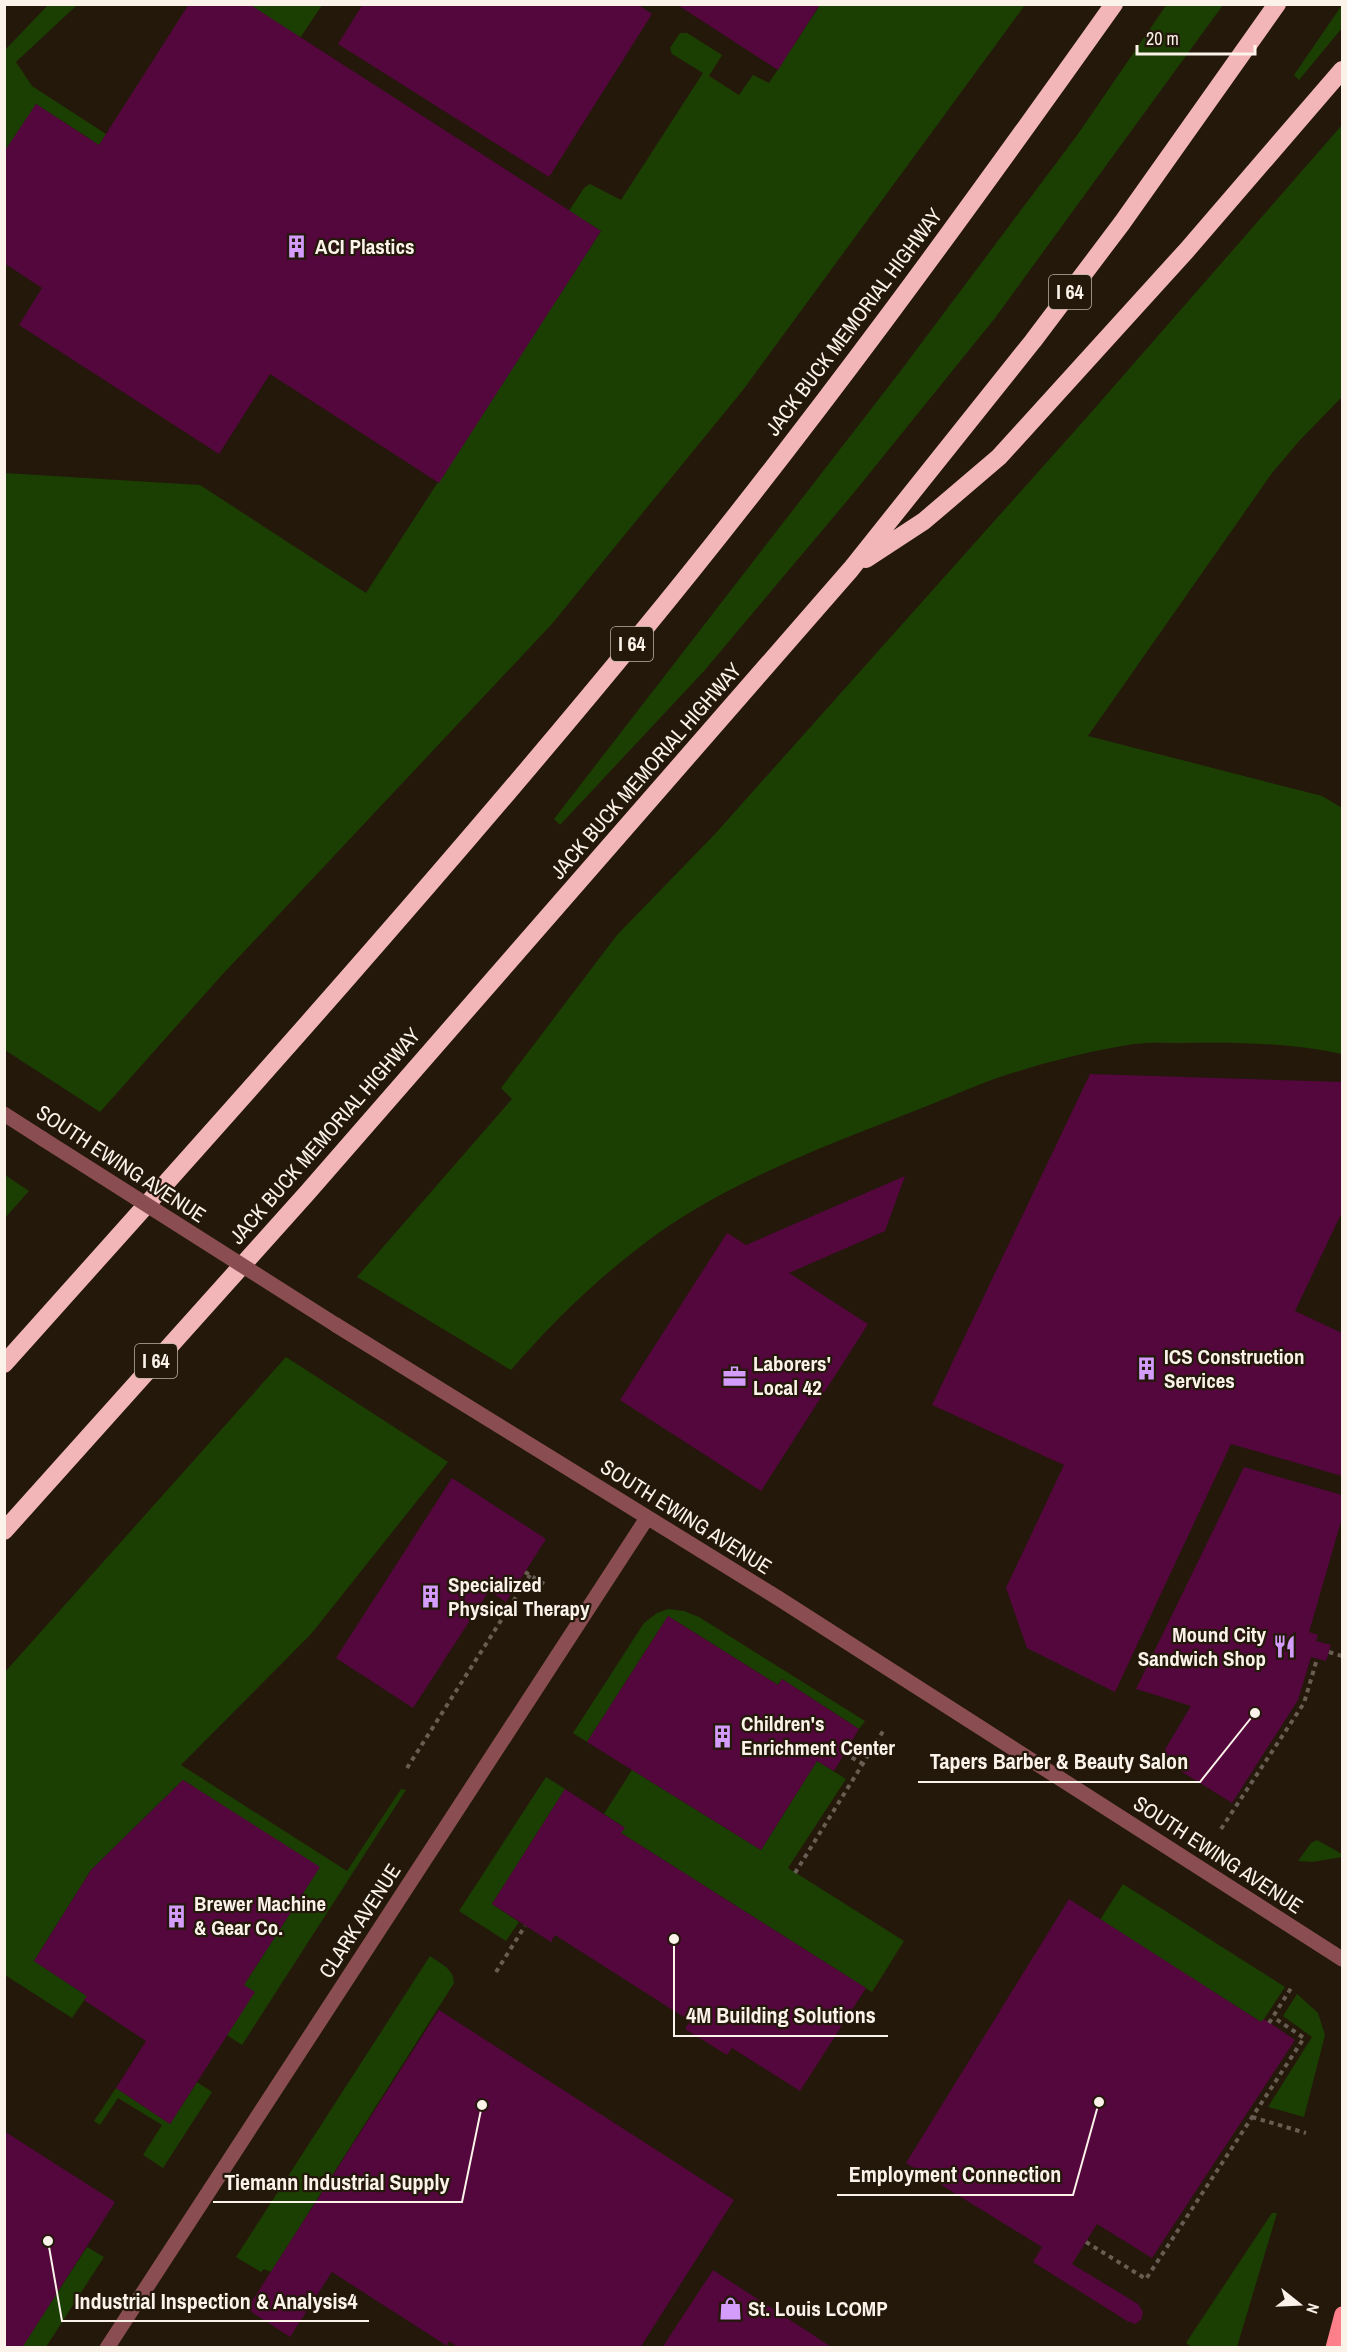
<svg xmlns="http://www.w3.org/2000/svg" width="1347" height="2352" font-family="'Archivo Narrow',sans-serif">
	<rect width="100%" height="100%" fill="#24180b"/>
	<path fill="#1b3f02" d="M1167 4 1223 5 995 318 852 495 704 671 560 825 554 819 899 373 1078 134Z
		M48 5H77L16 62 32 86 106 134 99 145 36 104 5 152V50Z
		M249 5H322L300 38Z
		M820 5H1025L743 390 551 625 221 976 100 1112 5 1050 4 473 200 485 366 593 601 231 569 211 584 188 590 184 621 200 703 73 672 54 670 48 680 33H687L722 55 709 76 739 95 753 75 769 83Z
		M1342 5V28L1299 80 1294 75Z
		M1342 125V397L1300 440 1272 473 1088 736 1322 796 1342 808V1054C1291 1043 1238 1042 1185 1043 1168 1043 1151 1042 1134 1044 1087 1051 1039 1064 994 1079 964 1090 934 1104 904 1115 819 1148 731 1182 657 1234 602 1274 555 1319 511 1370L357 1277 512 1099 501 1088 617 935 715 834 1088 416Z
		M5 1175 29 1191 5 1218Z
		M286 1357 448 1462 311 1634 181 1765 347 1871 401 1789 406 1790 242 2045 227 2035 254 1992 244 1985 319 1868 183 1780 91 1870 34 1961 87 1996 72 2018 5 1975V1672Z
		M668 1609 684 1611 699 1617 865 1721 859 1729 782 1679 778 1685 668 1616 587 1742 573 1733 644 1623 657 1613Z
		M817 1761 846 1779 788 1868 904 1941 872 1992 621 1833 624 1827 604 1814 632 1770 761 1850Z
		M546 1777 565 1789 492 1904 519 1922 506 1941 459 1911Z
		M1317 1840 1342 1854V1857L1312 1862 1298 1861 1311 1843Z
		M1123 1884 1285 1987 1264 2019 1261 2022 1100 1920Z
		M430 1956C441 1964 454 1969 454 1983L271 2272 264 2269 261 2272 236 2257Z
		M1297 1994 1318 2013 1325 2035 1304 2117 1268 2107 1312 2037 1283 2016Z
		M197 2082 212 2092 163 2168 143 2155 162 2125 118 2098 100 2125 94 2121 116 2088 170 2124Z
		M1272 2213H1277L1237 2347H1192L1186 2343Z
		M87 2247 104 2257 46 2347H22Z"/>
	<path fill="#53073c" d="M189 4H249L601 231 439 483 270 374 219 454 19 325 42 288 4 263V152L36 104 99 145Z
		M363 4H637L652 14 549 177 338 44Z
		M676 4H820L778 70Z
		M1090 1074 1342 1082V1212L1295 1311 1342 1333V1476L1231 1444 1115 1692 1027 1648 1006 1588 1064 1465 932 1405Z
		M905 1176 885 1231 789 1273 868 1324 761 1491 620 1400 727 1233 746 1245Z
		M1244 1467 1342 1495V1518L1309 1632 1318 1635 1316 1641 1331 1645 1326 1661 1311 1657 1298 1700 1232 1803 1160 1758 1191 1706 1136 1689Z
		M452 1478 546 1539 506 1602 489 1591 413 1708 336 1658Z
		M668 1616 778 1685 782 1679 859 1729 834 1771 817 1761 761 1850 587 1742Z
		M183 1780 320 1867 244 1985 255 1992 170 2124 116 2088 146 2041 84 2000 87 1996 34 1961 91 1870Z
		M565 1789 625 1828 621 1833 866 1988 800 2091 732 2048 727 2055 685 2029 690 2021 555 1935 551 1942 492 1904Z
		M1069 1899 1261 2022 1264 2019 1295 2040 1152 2258 1097 2224 1072 2264 1138 2304 1143 2312 1141 2320 1135 2324 1127 2321 1033 2262 1042 2247 906 2163Z
		M439 2010 734 2200 640 2348H459L449 2341 447 2346 332 2272 290 2337 247 2309Z
		M4 2131 115 2202 22 2348H4Z
		M713 2270 833 2348H662Z"/>
	<g fill="none" stroke-linecap="round" stroke-linejoin="round">
		<path stroke="#685d52" stroke-width="4" stroke-dasharray="4.5 4.5" stroke-linecap="butt" d="M525 1572 546 1585
			M1329 1652 1342 1656
			M844 1753 863 1764
			M407 1768 530 1575
			M1221 1829 1304 1703 1317 1659
			M795 1873 885 1728
			M496 1972 525 1926
			M1269 2023 1293 1985
			M1252 2117 1306 2133
			M1086 2242 1146 2279 1304 2038 1273 2017"/>
		<path stroke="#8a4e52" stroke-width="15" d="M4 1114 43 1139
			M336 1325 778 1598 1342 1959
			M107 2348 647 1518"/>
		<path stroke="#fc7f8a" stroke-width="15" d="M1333 2348 1342 2314"/>
		<path stroke="#f3b6b8" stroke-width="18" d="M866 559 924 521 999 457 1187 250 1342 70
			M4 1364C220 1123 437 882 642 632 808 430 962 218 1114 4
			M4 1531 308 1192 851 569 1033 341 1122 223 1277 4"/>
		<path stroke="#8a4e52" stroke-width="15" d="M43 1139 336 1325"/>
	</g>
	<defs>
		<symbol id="building-bare" viewBox="-9 -9 18 18"><path d="M-4-6H4V6H1V3H-1V6H-4ZM-2.5-4.3h1.7v1.8h-1.7ZM.8-4.3h1.7v1.8H.8ZM-2.5-1h1.7V.8h-1.7ZM.8-1h1.7V.8H.8Z" fill="#d49cfb" stroke="#24180b" stroke-width="2.5" paint-order="stroke"/></symbol>
		<symbol id="office-bare" viewBox="-9 -9 18 18"><path d="M-6-3h4V-5.5h4V-3h4V5H-6ZM-1-4.5V-3h2v-1.5ZM-6 0V1H6V0Z" fill="#d49cfb" stroke="#24180b" stroke-width="2.5" paint-order="stroke"/></symbol>
		<symbol id="restaurant-bare" viewBox="-9 -9 18 18"><path d="M-5-6h1v4h1v-4h1v4h1v-4h1v5L-1.5 .5V6h-2V.5L-5-1ZM5-6V6H3V1.5H1.5Q1.5-4 5-6Z" fill="#d49cfb" stroke="#24180b" stroke-width="2.5" paint-order="stroke"/></symbol>
		<symbol id="shop-bare" viewBox="-9 -9 18 18"><path d="M-5-2.5h2.3a2.7 3.5 0 0 1 5.4 0H5L5.5 6h-11ZM-1.5-2.5h3a1.5 2.3 0 0 0-3 0Z" fill="#d49cfb" stroke="#24180b" stroke-width="2.5" paint-order="stroke"/></symbol>
	</defs>
	<g fill-rule="evenodd">
		<use href="#building-bare" x="280" y="230" width="33" height="33"/>
		<use href="#building-bare" x="1130" y="1352" width="33" height="33"/>
		<use href="#office-bare" x="718" y="1360" width="33" height="33"/>
		<use href="#building-bare" x="414" y="1580" width="33" height="33"/>
		<use href="#restaurant-bare" x="1268" y="1630" width="33" height="33"/>
		<use href="#building-bare" x="706" y="1720" width="33" height="33"/>
		<use href="#building-bare" x="160" y="1900" width="33" height="33"/>
		<use href="#shop-bare" x="714" y="2292" width="33" height="33"/>
	</g>
	<g text-anchor="middle" stroke-width="4.5" stroke-linejoin="round" paint-order="stroke">
		<g fill="#24180b" stroke="#bab1a6" stroke-width="1.5">
			<rect x="1049" y="275" width="42" height="34" rx="4.5"/>
			<rect x="611" y="627" width="42" height="34" rx="4.5"/>
			<rect x="135" y="1344" width="42" height="34" rx="4.5"/>
		</g>
		<g font-size="20" font-weight="bold" fill="#fbf2e9">
			<text x="1070" y="299">I 64</text>
			<text x="632" y="651">I 64</text>
			<text x="156" y="1368">I 64</text>
		</g>
		<g font-size="21" font-weight="bold" fill="#fbf2e9" stroke="#24180b" text-anchor="start">
			<text x="315" y="254">ACI Plastics</text>
			<text x="1164" y="1364">ICS Construction<tspan x="1164" dy="24">Services</tspan></text>
			<text x="753" y="1371">Laborers'<tspan x="753" dy="24">Local 42</tspan></text>
			<text x="448" y="1592">Specialized<tspan x="448" dy="24">Physical Therapy</tspan></text>
			<text x="1266" y="1642" text-anchor="end">Mound City<tspan x="1266" dy="24">Sandwich Shop</tspan></text>
			<text x="741" y="1731">Children's<tspan x="741" dy="24">Enrichment Center</tspan></text>
			<text x="194" y="1911">Brewer Machine<tspan x="194" dy="24">&amp; Gear Co.</tspan></text>
			<text x="748" y="2316">St. Louis LCOMP</text>
		</g>
		<g font-size="21" fill="#fbf2e9" stroke="#24180b">
			<text transform="translate(854 322) rotate(-53)" y="7">JACK BUCK MEMORIAL HIGHWAY</text>
			<text transform="translate(646 771) rotate(-49)" y="7">JACK BUCK MEMORIAL HIGHWAY</text>
			<text transform="translate(325 1136) rotate(-49)" y="7">JACK BUCK MEMORIAL HIGHWAY</text>
			<text transform="translate(121 1164) rotate(33)" y="7">SOUTH EWING AVENUE</text>
			<text transform="translate(686 1517) rotate(32)" y="7">SOUTH EWING AVENUE</text>
			<text transform="translate(1218 1855) rotate(33)" y="7">SOUTH EWING AVENUE</text>
			<text transform="translate(360 1921) rotate(-57)" y="7">CLARK AVENUE</text>
		</g>
	</g>
	<path fill="none" stroke="#fbf2e9" stroke-width="2" d="M1255 1713L1200 1782H918M674 1939L674 2036H888M1099 2102L1073 2195H837M482 2105L462 2202H213M48 2241L62 2321H369"/>
	<g fill="#fbf2e9" stroke="#24180b" stroke-width="2">
		<circle cx="1255" cy="1713" r="6"/>
		<circle cx="674" cy="1939" r="6"/>
		<circle cx="1099" cy="2102" r="6"/>
		<circle cx="482" cy="2105" r="6"/>
		<circle cx="48" cy="2241" r="6"/>
	</g>
	<g font-size="22" text-anchor="middle" font-weight="bold" fill="#fbf2e9" stroke="#24180b" stroke-width="4.5" stroke-linejoin="round" paint-order="stroke">
		<text x="1059" y="1769">Tapers Barber &amp; Beauty Salon</text>
		<text x="781" y="2023">4M Building Solutions</text>
		<text x="955" y="2182">Employment Connection</text>
		<text x="337" y="2190">Tiemann Industrial Supply</text>
		<text x="216" y="2309">Industrial Inspection &amp; Analysis4</text>
	</g>
	<rect width="1347" height="2352" fill="none" stroke="#fbf2e9" stroke-width="12"/>
	<g transform="translate(1299 2304) rotate(108)" stroke="#24180b" stroke-width="4.5" paint-order="stroke">
	<path d="M0-4.5L10 22L0 15L-10 22Z" fill="#fbf2e9"/>
	<text y="-9" font-size="16" font-weight="bold" text-anchor="middle" fill="#fbf2e9">N</text>
	</g>
	<path d="M1137 45v9h118v-9" fill="none" stroke="#fbf2e9" stroke-width="3"/>
	<text x="1146" y="45" font-size="18" fill="#fbf2e9" stroke="#24180b" stroke-width="4.5" paint-order="stroke">20 m</text>
</svg>
